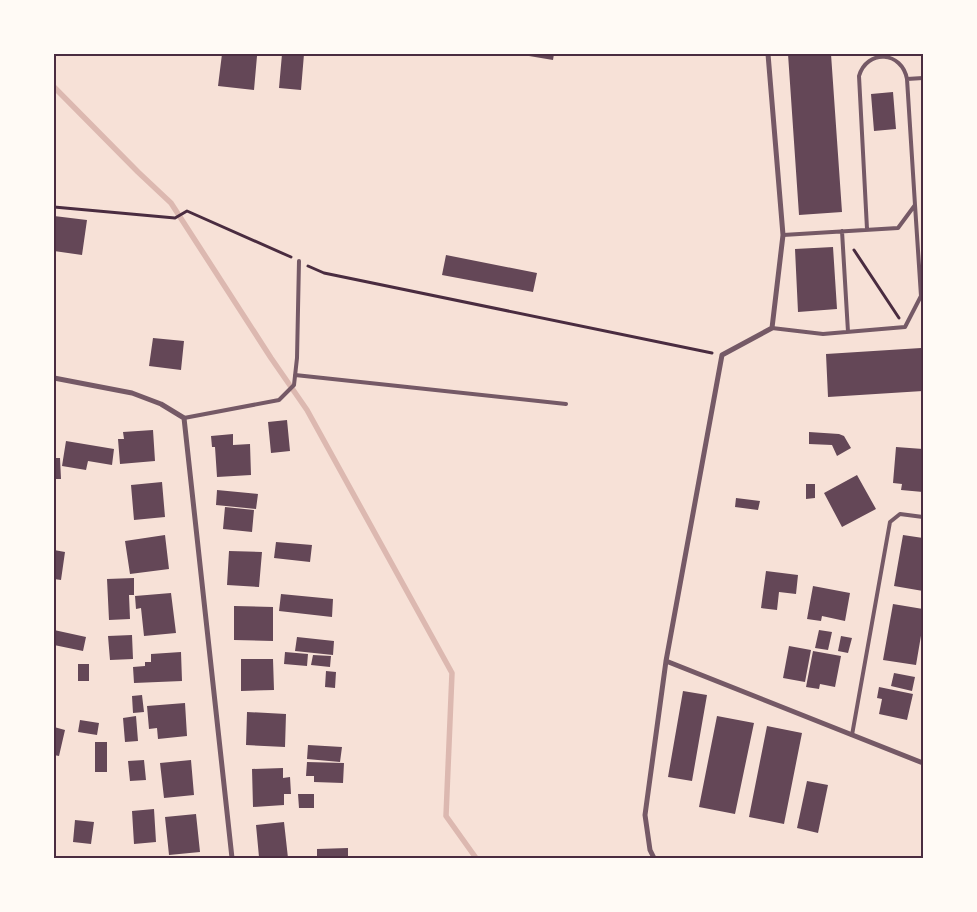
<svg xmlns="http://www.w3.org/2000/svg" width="977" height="912" font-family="'Nunito Sans',sans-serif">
	<rect width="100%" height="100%" fill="#f7e1d7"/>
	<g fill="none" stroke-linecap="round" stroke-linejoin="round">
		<path stroke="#dcb8b0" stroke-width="5.5" d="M54 87 138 172 171 203 271 358 307 410 452 673 446 816 476 858"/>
	</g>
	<path fill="#644757" d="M222 54H240L257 56 254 90 218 86Z
		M282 54H304L301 90 279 88Z
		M523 54H554L553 60 523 55Z
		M788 54H831L842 212 799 215Z
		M893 92 896 129 874 131 871 94Z
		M54 216 87 220 82 255 54 251Z
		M833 247 837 309 798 312 795 249Z
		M446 255 537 273 533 292 442 275Z
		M153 338 184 341 181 370 149 366Z
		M923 345V391L828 397 826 354 921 348Z
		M287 420 290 451 271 453 268 422Z
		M153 430 155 461 120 464 118 439H124L123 432Z
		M809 432 839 434 844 436 851 448 837 456 832 445 809 444Z
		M233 434V445L250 444 251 475 217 477 215 447H212L211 436Z
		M66 441 114 449 112 465 88 461 86 470 62 466Z
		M896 447 923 449V492L901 490 902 484 893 483Z
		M54 458H60L61 479H54Z
		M857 475 876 509 842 527 824 493Z
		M162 482 165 517 134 520 131 485Z
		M806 484H815V498L806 499Z
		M217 490 258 494 256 509 216 505Z
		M736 498 760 501 758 510 735 507Z
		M225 507 254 510 252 532 223 529Z
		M165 535 169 569 130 574 125 541Z
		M903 535 923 538V591L894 586Z
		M276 542 312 545 310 562 274 558Z
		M54 550 65 552 61 580 54 579Z
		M229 551 262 552 259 587 227 585Z
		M766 571 798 575 796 594 779 592 777 610 761 608Z
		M134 578V595H129L130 619 109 620 107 579Z
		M813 586 850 593 845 621 822 616 821 621 807 619Z
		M171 593 176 633 144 636 141 608 136 609 135 596Z
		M281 594 333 599 332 617 279 611Z
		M893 604 923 609V624L916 665 883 660Z
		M234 606 273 607V641L234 640Z
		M54 630 86 637 83 651 54 645Z
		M819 630 832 632 828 650 815 648Z
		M132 635 133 659 110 660 108 636Z
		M841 636 852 638 848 653 838 651Z
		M297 637 334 641 333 655 295 651Z
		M789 646 811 650 805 682 783 678Z
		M813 651 841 656 835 687 820 684 819 689 806 687Z
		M181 652 182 681 134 683 133 667 145 666V662H151V654Z
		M285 652 308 654 307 666 284 664Z
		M313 655 331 656 330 667 311 665Z
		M241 659H273L274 690 241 691Z
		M78 664H89V681H78Z
		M326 671 336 672 335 688 325 687Z
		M894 673 915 677 912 691 891 686Z
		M879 687 913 694 907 720 879 714 882 699 877 698Z
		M683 691 707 695 692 781 668 777Z
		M142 695 144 712 133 713 132 696Z
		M185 703 187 736 158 739 157 728 149 729 147 706Z
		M247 712 286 714 285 747 246 745Z
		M136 716 138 741 125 742 123 718Z
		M717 716 754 723 735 814 699 807Z
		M80 720 99 723 97 735 78 732Z
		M767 726 802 733 784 824 749 817Z
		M54 727 65 730 59 756 54 755Z
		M95 742H107V772H95Z
		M308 745 342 747 340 762 307 759Z
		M144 760 146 780 130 781 128 761Z
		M191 760 194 795 164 798 160 763Z
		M307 762 344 763 343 783 314 782V776H306Z
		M283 768V778L290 777 291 794H284V805L253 807 252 769Z
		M807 781 828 785 818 833 797 828Z
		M298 794H314V808H299Z
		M154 809 156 842 134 844 132 811Z
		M196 814 200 852 169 855 165 817Z
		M75 820 94 822 91 844 73 842Z
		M284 822 288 858H270V856L259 857 256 825Z
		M348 848V858H317V849Z"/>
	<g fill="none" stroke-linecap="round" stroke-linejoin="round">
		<path stroke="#4a2c40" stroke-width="3" d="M54 207 175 218 187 211 291 257
			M854 250 899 318
			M308 266 324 273 712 353"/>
		<path stroke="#755966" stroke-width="4" d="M907 79 923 78
			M842 231 848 332
			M783 235 898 228 915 205 907 79C902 51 867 49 859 76L867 229
			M772 328 823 334 905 327 921 296 915 205
			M295 375 566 404
			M184 418 279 400 294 385 297 358 299 261
			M852 735 890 522 900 514 923 517"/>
		<path stroke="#755966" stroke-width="5" d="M54 378 132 393 161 404 184 418 232 858
			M666 661 923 763
			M654 858 650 850 645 815 666 661 722 355 772 328 783 235 768 54"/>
	</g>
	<rect width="977" height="912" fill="none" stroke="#fffaf5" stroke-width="110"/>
	<rect x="55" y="55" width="867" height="802" fill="none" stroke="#4a2c40" stroke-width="2"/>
</svg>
